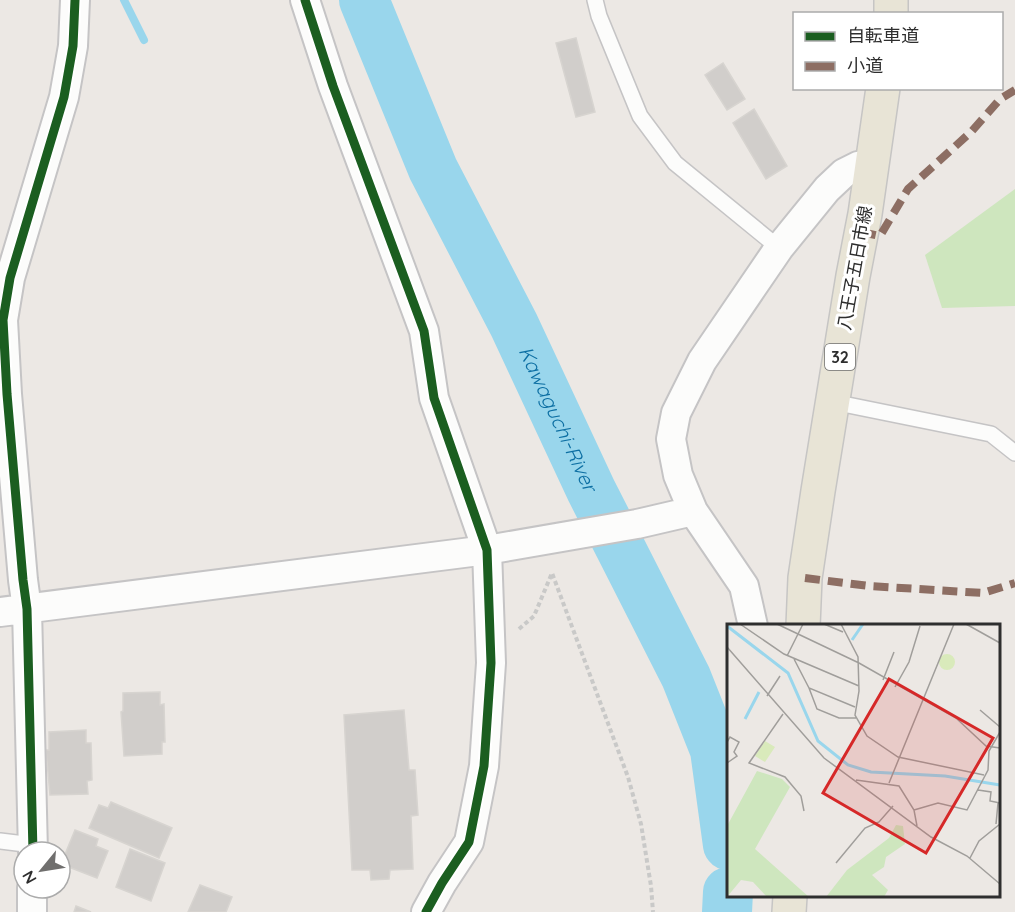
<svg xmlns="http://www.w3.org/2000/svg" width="1015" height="912" font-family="Quicksand,'Noto Sans JP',sans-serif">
	<rect width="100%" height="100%" fill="#ece8e4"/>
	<path fill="#cee6be" d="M1015 189V306L942 308 925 255Z"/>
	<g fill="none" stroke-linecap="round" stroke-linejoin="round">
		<path stroke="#99d6ec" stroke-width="8" d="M124 0 144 40"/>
		<g stroke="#99d6ec" stroke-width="50">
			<path id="s1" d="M364 0 433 169 514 325 591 490 686 677 715 750 728 845"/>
			<path d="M727 912 728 892"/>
		</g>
	</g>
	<path fill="#d1cecb" stroke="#d7d4d0" stroke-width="1.5" d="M576 38 595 112 576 117 556 43Z
		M723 63 745 99 727 110 705 75Z
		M754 109 787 166 766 179 733 123Z
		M160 692V705L164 704 165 742H162V754L124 756 121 712 123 711V693Z
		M404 710 409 770H415L418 815 411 816 413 869 390 870 389 879 371 880 370 870H352L344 715Z
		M86 730V743H91L92 780 87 781 88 794 50 795 46 750H49V732Z
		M111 802 172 828 159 858 89 828 99 805 108 808Z
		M75 830 98 839 96 846 108 851 97 878 61 864Z
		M130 849 165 863 151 901 116 887Z
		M200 885 232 897 226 912H188Z
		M76 906 91 912H74Z"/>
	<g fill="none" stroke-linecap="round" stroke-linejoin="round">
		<defs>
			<path id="lane" d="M595 0 599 16 640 116 675 163 779 248
				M833 402 991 434 1015 453
				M0 841 33 845"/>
			<path id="street" d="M305 0 333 86 424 331 434 398 487 550 491 663 484 766 469 842 442 883 426 912
				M0 612 487 550 637 524 693 511
				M753 626 744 586 693 511 678 475 671 439 676 413 702 361 779 248 827 189 844 173 858 166 873 164
				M33 852 27 609 23 580 7 394 3 320 10 278 64 97 73 46 75 0
				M32 912V888"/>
			<path id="primary" d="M891 14V0
				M803 626 805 578 818 491 853 276 865 214 883 88
				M789 912 790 896"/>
		</defs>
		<use href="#lane" stroke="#c5c4c5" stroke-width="18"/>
		<use href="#street" stroke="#c5c4c5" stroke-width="32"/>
		<use href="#primary" stroke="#c6c5c4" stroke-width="36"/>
		<path stroke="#c9c9c8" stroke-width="4" stroke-dasharray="4.5 3" stroke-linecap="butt" d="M519 629 534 616 552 573 628 777 641 824 651 886 653 912"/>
		<use href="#lane" stroke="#fcfcfb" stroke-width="15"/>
		<use href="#street" stroke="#fcfcfb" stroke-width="28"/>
		<use href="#primary" stroke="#e8e4d6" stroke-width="33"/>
		<path stroke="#8d6e63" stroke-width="8" stroke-dasharray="15 8" stroke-linecap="butt" d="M861 232 880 236 908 189 971 132 1000 99 1015 90
			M805 578 869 586 983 593 1015 583"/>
		<defs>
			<path id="cycleway" d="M305 0 333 86 424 331 434 398 487 550 491 663 484 766 469 842 442 883 426 912
				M33 852 27 609 23 580 7 394 3 320 10 278 64 97 73 46 75 0"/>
		</defs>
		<use href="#cycleway" stroke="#fff" stroke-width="13"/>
		<use href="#cycleway" stroke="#1b5e20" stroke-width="9"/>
	</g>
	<g text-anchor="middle" stroke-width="6" stroke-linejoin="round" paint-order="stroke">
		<rect fill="#fff" stroke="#6d6d6d" stroke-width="1.5" x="825" y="344" width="30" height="26" rx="4.5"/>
		<g font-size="16" font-weight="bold" fill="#2e2e2e">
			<text x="840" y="363">32</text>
		</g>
		<g font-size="18" fill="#2e2e2e" stroke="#fff">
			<text transform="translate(855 268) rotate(-80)" y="6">八王子五日市線</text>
		</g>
		<g font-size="20" font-style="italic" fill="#0d6fa3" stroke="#fff">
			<text dy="7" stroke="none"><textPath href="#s1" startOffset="462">Kawaguchi-River</textPath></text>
		</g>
	</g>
	<g transform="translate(727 624)">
		<rect width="273" height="273" fill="#ece8e4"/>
		<path d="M30 147 55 155 63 163 28 225 82 273H40L26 258 14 256 0 273V202ZM169 201 176 202 178 220 159 233 157 243 145 251 161 266 157 273H99L120 246 162 214Z" fill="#cee6be"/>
		<path d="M212 38a8 8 0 1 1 16 0a8 8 0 1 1-16 0ZM38 117 48 123 38 138 28 132Z" fill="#d9eabb"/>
		<path fill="none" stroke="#99d6ec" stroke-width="3" d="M0 2 61 49 91 117 121 141 144 148 218 152 273 161M125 16 136 0M18 95 32 68"/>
		<path fill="none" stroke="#a09e9b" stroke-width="1.5" d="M13 0 57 30 132 62M50 0 132 39 229 94 259 122 273 124M97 0 116 8M114 0 131 33 132 67 128 91 140 112 171 133 257 151M239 0 273 19M0 23 97 134 204 213 240 232 273 260M60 32 76 0M67 35 82 64 128 83M156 56 167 28M168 63 182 38 193 2M82 64 90 85 112 94H129M40 72 53 52M253 86 273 103M56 90 22 139 58 153 74 172 77 187M0 118 3 113 12 118 7 128 10 132 0 139M129 156 172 162 187 186 190 202M162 159 227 0M251 166 264 168 263 177 273 179M187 186 211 179 240 186 261 146 262 127 273 108M269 200 271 179M243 234 252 217 273 200M109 239 138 204 152 198 166 182"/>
		<path fill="#d62828" fill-opacity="0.15" stroke="#d62828" stroke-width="3" d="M162 55 266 114 199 229 96 169Z"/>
		<rect width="273" height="273" fill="none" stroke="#2e2e2e" stroke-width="3"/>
	</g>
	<rect x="793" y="12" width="210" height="78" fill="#ffffff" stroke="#ababab" stroke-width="1.5"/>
	<rect x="805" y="32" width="30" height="9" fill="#1b5e20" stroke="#ababab" stroke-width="1.5"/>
	<text x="847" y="42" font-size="18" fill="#2e2e2e">自転車道</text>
	<rect x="805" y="62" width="30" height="9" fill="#8d6e63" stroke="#ababab" stroke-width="1.5"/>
	<text x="847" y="72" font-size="18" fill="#2e2e2e">小道</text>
	<g transform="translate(42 870) rotate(240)"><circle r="28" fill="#ffffff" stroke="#ababab" stroke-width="1.5"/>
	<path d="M0-4.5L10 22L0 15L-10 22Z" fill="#706f6e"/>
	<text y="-9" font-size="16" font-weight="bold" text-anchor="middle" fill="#2e2e2e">N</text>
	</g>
</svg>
